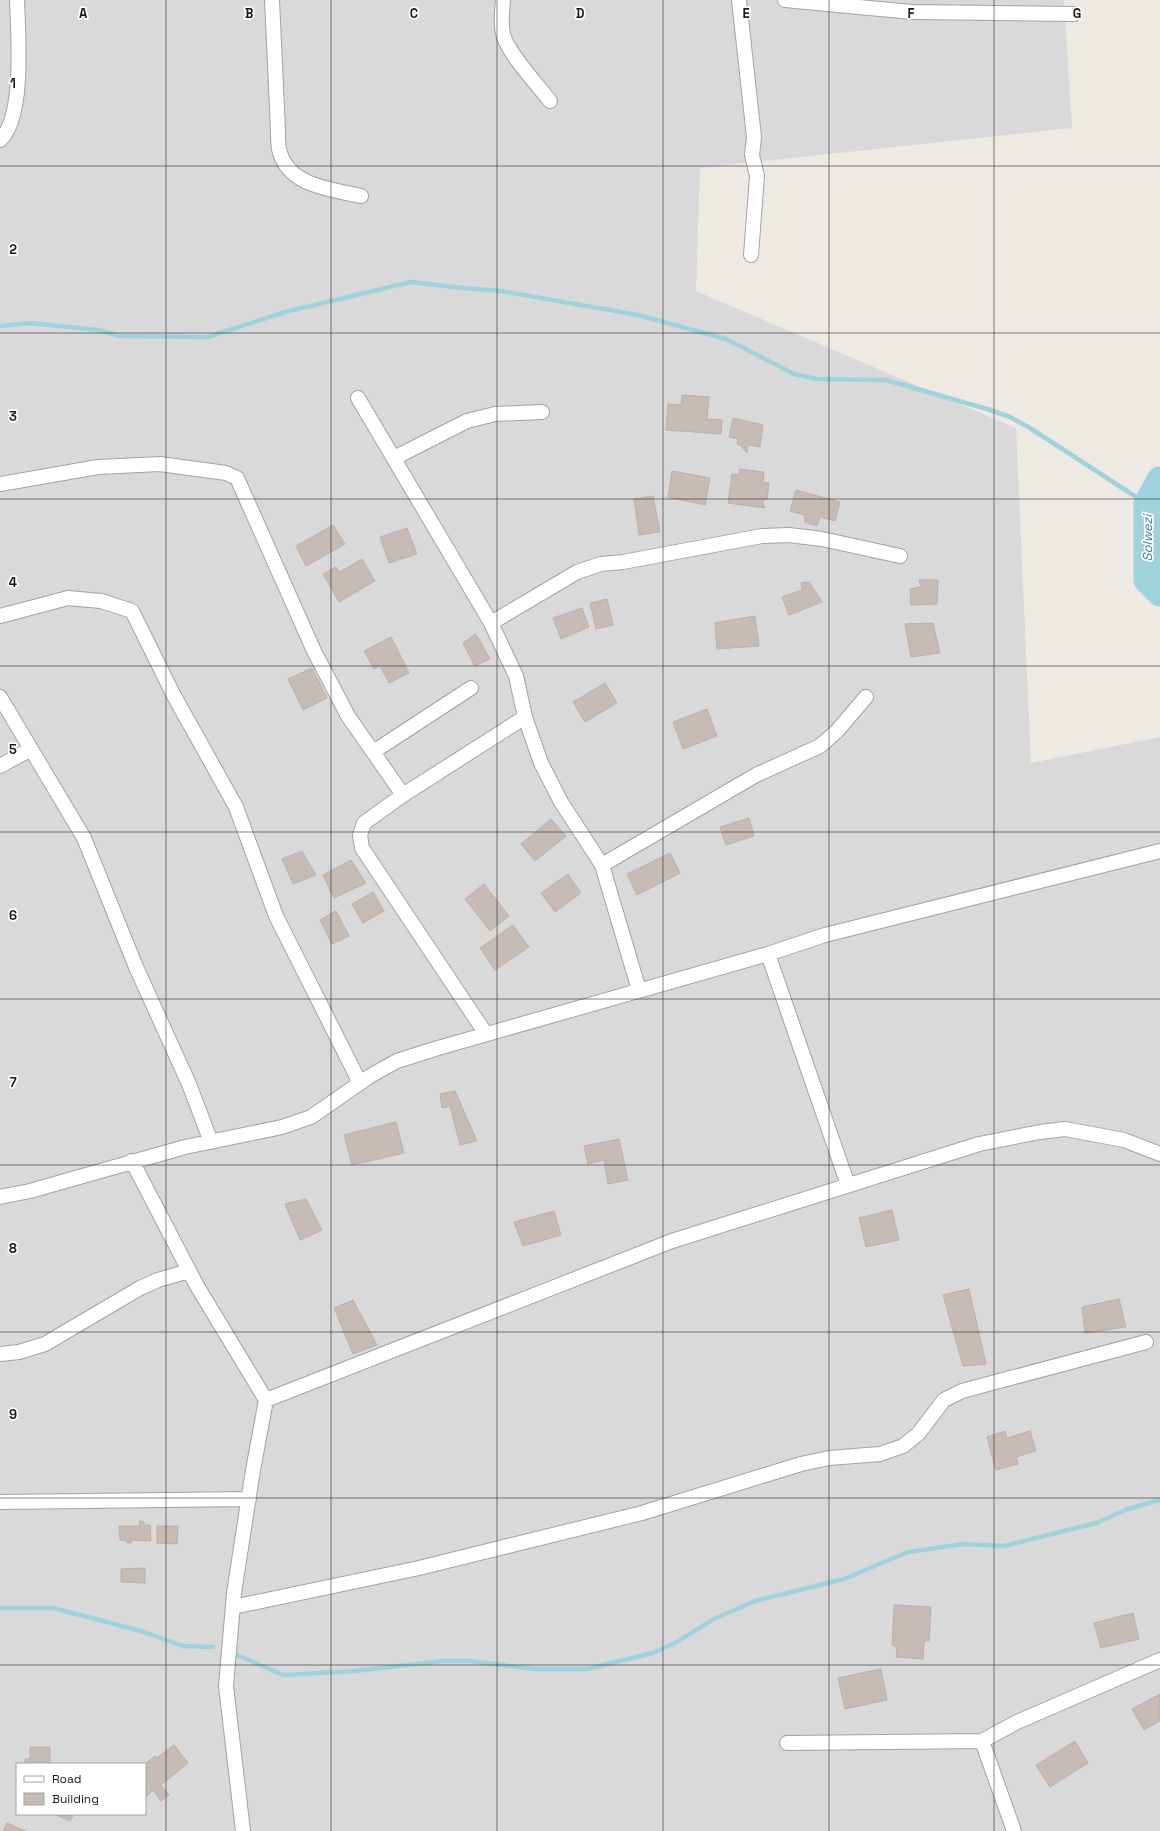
<svg xmlns="http://www.w3.org/2000/svg" width="1160" height="1831" font-family="'Space Grotesk',sans-serif">
	<rect width="100%" height="100%" fill="#eee9e2"/>
	<path fill="#dad9d9" fill-rule="evenodd" d="M0 0H1064L1072 128 700 168 696 291 1016 428 1031 763 1160 737V1831H0ZM17 1764H145V1814H17Z"/>
	<g fill="none" stroke-linecap="round" stroke-linejoin="round">
		<path stroke="#a0d2dd" stroke-width="4.5" d="M0 326 30 323 98 330 120 336 208 337 285 312 411 282 463 288 501 291 638 315 726 339 794 374 816 379 886 380 987 409 1010 417 1030 428 1147 504
			M0 1608H53L141 1631 183 1646 213 1647
			M237 1655 283 1675 355 1671 442 1661H471L534 1669H587L653 1653 675 1643 714 1619 755 1601 844 1579 908 1552 964 1544 1004 1546 1096 1523 1128 1509 1160 1500"/>
		<path stroke="#a0d2dd" stroke-width="27" d="M1160 480 1147 504V580L1160 593"/>
	</g>
	<path fill="#c6bbb5" stroke="#c0afa4" d="M682 395 709 397 707 419 722 420 721 434 666 430 668 404 681 405Z
		M733 418 763 425 760 447 748 445 747 453 741 446 737 444 738 439 729 437Z
		M740 469 764 472 763 482 769 483 767 499 762 501 765 508 728 503 732 474 739 475Z
		M672 471 710 478 705 505 668 497Z
		M796 490 840 502 835 521 820 517 817 526 805 522 804 515 790 511Z
		M653 496 660 532 639 535 634 499Z
		M333 525 345 544 306 566 296 546Z
		M407 528 417 554 389 563 380 537Z
		M362 559 375 581 339 602 323 574 336 567 340 572Z
		M919 580H938L937 604 911 605 910 589 921 587Z
		M809 582 822 602 789 615 782 597 802 590 801 583Z
		M607 599 613 625 596 629 590 603Z
		M582 608 589 627 561 639 553 618Z
		M755 616 759 646 717 649 715 623Z
		M933 623 940 653 911 657 905 624Z
		M476 634 490 659 475 666 463 643Z
		M391 637 409 673 389 683 380 666 374 669 364 651Z
		M312 668 327 698 303 710 288 679Z
		M605 683 617 703 585 722 573 702Z
		M707 709 717 736 683 749 673 722Z
		M749 818 754 836 726 845 720 827Z
		M551 819 566 836 535 861 521 844Z
		M302 851 316 875 293 884 282 859Z
		M670 853 680 873 637 895 627 874Z
		M351 860 366 883 334 898 323 875Z
		M568 874 581 893 555 912 541 893Z
		M484 884 509 916 490 931 465 899Z
		M373 892 384 911 363 923 352 904Z
		M336 911 349 936 332 944 320 920Z
		M513 925 529 947 495 970 480 948Z
		M455 1091 477 1141 460 1145 450 1106 442 1108 440 1094Z
		M396 1122 404 1153 352 1165 344 1135Z
		M619 1139 628 1180 608 1184 604 1160 588 1164 584 1146Z
		M306 1199 322 1230 300 1240 285 1204Z
		M892 1210 899 1240 866 1247 859 1218Z
		M554 1211 561 1235 523 1246 514 1222Z
		M969 1289 986 1364 963 1366 943 1295Z
		M1119 1299 1126 1327 1085 1333 1082 1307Z
		M353 1300 377 1345 353 1354 334 1308Z
		M1005 1431 1007 1438 1030 1431 1036 1451 1016 1457 1018 1464 996 1470 987 1437Z
		M139 1521 144 1522V1525H150L151 1541 131 1540V1543H127V1541L120 1540 119 1526H140Z
		M157 1526H178L177 1544 157 1543Z
		M145 1568V1583L121 1582V1569Z
		M894 1605 931 1607 929 1641H924L923 1659 896 1657 897 1648 892 1645Z
		M1133 1613 1139 1639 1101 1648 1094 1623Z
		M881 1669 887 1700 845 1709 838 1678Z
		M1160 1694V1721L1144 1730 1132 1709Z
		M1075 1741 1088 1763 1050 1787 1036 1765Z
		M174 1745 188 1763 161 1785 169 1795 161 1801 153 1790 147 1796 145 1794V1764L155 1756 157 1758Z
		M30 1747H50V1764H25V1759H30Z
		M54 1814H74L70 1821Z
		M7 1823 26 1831H3Z"/>
	<g fill="none" stroke-linecap="round" stroke-linejoin="round">
		<defs>
			<path id="street" d="M272 0 278 130C278 136 278 143 279 149 287 186 330 189 361 196
				M503 0C502 13 500 28 505 40 514 60 537 84 550 101
				M739 0 754 137 752 155 757 176 751 255
				M785 0 912 12 1074 14
				M0 140C25 118 18 33 17 0
				M358 398 491 623 516 676 525 717 541 763 561 802 602 865 639 990
				M394 458 467 421 495 414 542 412
				M0 484 98 467 160 464 226 473 237 478 314 651 348 716 403 795
				M0 616 68 598 101 601 132 611 173 694 236 807 276 916 360 1083
				M491 623 577 572 601 564 623 562 762 536 789 535 822 539 900 556
				M0 697 84 838 136 967 189 1084 211 1142
				M373 752 471 688
				M0 766 31 749
				M602 865 756 775 820 746 837 731 866 697
				M768 954 848 1185
				M486 1034 362 848 360 835 364 823 403 795 525 717
				M132 1161 197 1286 266 1400
				M0 1197 30 1191 185 1147 282 1127 311 1117 370 1076 397 1061 438 1048 768 954 825 935 1160 851
				M0 1354 19 1352 45 1344 140 1288 158 1280 189 1271
				M0 1502 249 1499
				M233 1607 419 1568 642 1513 801 1464 829 1458 880 1454 903 1446 918 1434 944 1400 962 1391 1146 1342
				M982 1741 1014 1831
				M787 1743 982 1741 1017 1722 1160 1660
				M243 1831 226 1686 234 1593 253 1470 266 1400 672 1241 979 1144 1040 1132 1065 1129 1124 1140 1160 1154"/>
		</defs>
		<use href="#street" stroke="#a3a3a3" stroke-width="16"/>
		<use href="#street" stroke="#fff" stroke-width="14"/>
	</g>
	<path fill="none" stroke="#1c1c1c" stroke-width="1" stroke-opacity="0.55" d="M166 0V1831M331 0V1831M497 0V1831M663 0V1831M829 0V1831M994 0V1831M0 166H1160M0 333H1160M0 499H1160M0 666H1160M0 832H1160M0 999H1160M0 1165H1160M0 1332H1160M0 1498H1160M0 1665H1160"/>
	<g text-anchor="middle" stroke-width="3.5" stroke-linejoin="round" paint-order="stroke">
		<g font-size="13" font-style="italic" fill="#447aa5" stroke="#fff">
			<text transform="translate(1147 538) rotate(-90)" y="5">Solwezi</text>
		</g>
	</g>
	<g font-size="13" text-anchor="middle" font-weight="bold" fill="#1c1c1c" stroke="#fff" stroke-width="3.5" stroke-linejoin="round" paint-order="stroke">
		<text x="83" y="18">A</text>
		<text x="249" y="18">B</text>
		<text x="414" y="18">C</text>
		<text x="580" y="18">D</text>
		<text x="746" y="18">E</text>
		<text x="911" y="18">F</text>
		<text x="1077" y="18">G</text>
		<text x="13" y="88">1</text>
		<text x="13" y="254">2</text>
		<text x="13" y="421">3</text>
		<text x="13" y="587">4</text>
		<text x="13" y="754">5</text>
		<text x="13" y="920">6</text>
		<text x="13" y="1087">7</text>
		<text x="13" y="1253">8</text>
		<text x="13" y="1419">9</text>
	</g>
	<rect x="16" y="1763" width="130" height="52" fill="#ffffff" stroke="#a4a4a4"/>
	<rect x="24" y="1776" width="20" height="6" fill="#ffffff" stroke="#a4a4a4"/>
	<text x="52" y="1783" font-size="12" fill="#1c1c1c">Road</text>
	<rect x="24" y="1793" width="20" height="12" fill="#c6bbb5" stroke="#a4a4a4"/>
	<text x="52" y="1803" font-size="12" fill="#1c1c1c">Building</text>
</svg>
